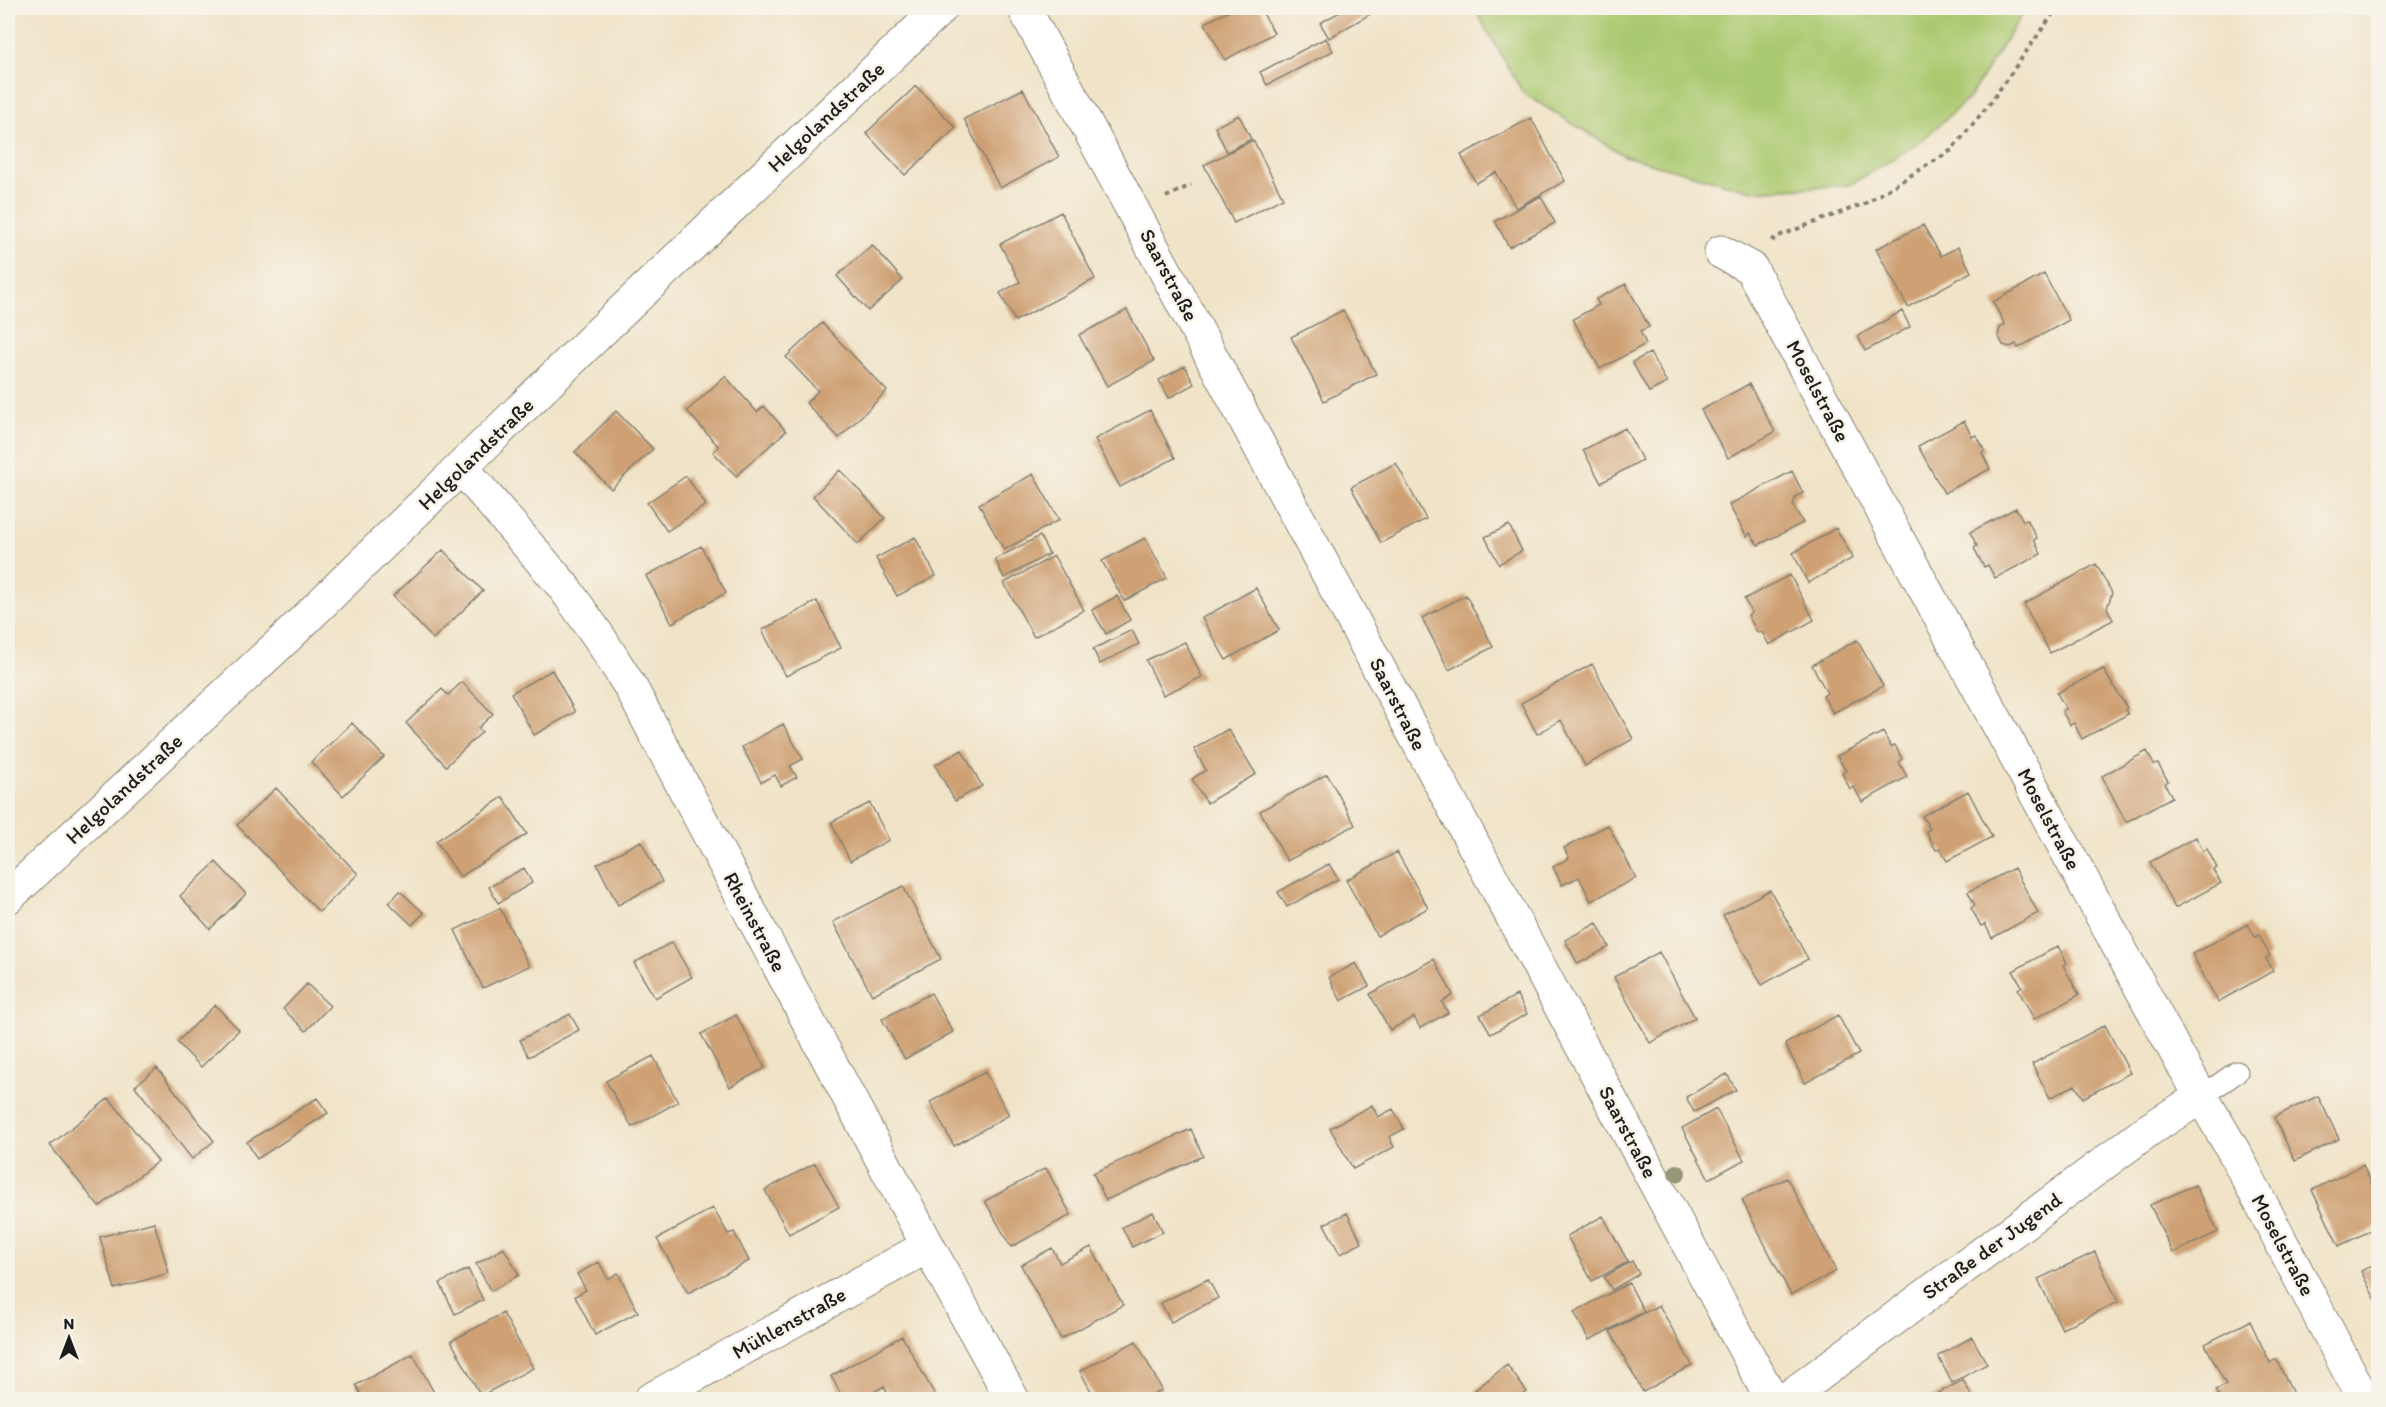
<svg xmlns="http://www.w3.org/2000/svg" width="2386" height="1407" font-family="Itim,sans-serif">
	<rect width="100%" height="100%" fill="#f7f3e8"/>
	<filter id="ink" filterUnits="userSpaceOnUse"><feTurbulence type="fractalNoise" baseFrequency=".0167" numOctaves="2"/><feDisplacementMap in="SourceGraphic" scale="12" xChannelSelector="R" yChannelSelector="G"/><feConvolveMatrix kernelMatrix="1 2 1 2 8 2 1 2 1" color-interpolation-filters="sRGB"/></filter>
	<filter id="wash" filterUnits="userSpaceOnUse"><feTurbulence type="fractalNoise" baseFrequency=".008" numOctaves="4" result="noise"/><feDisplacementMap in="SourceGraphic" scale="24" xChannelSelector="R" yChannelSelector="G"/><feGaussianBlur stdDeviation="1.35" result="paint"/><feColorMatrix in="noise" values="0 0 0 0 0 0 0 0 0 0 0 0 0 0 0 0 0 1.4 0 .05"/><feComposite in="paint" operator="in"/></filter>
	<g filter="url(#wash)">
		<rect width="100%" height="100%" fill="#f0e3c7"/>
		<path fill="#abc970" stroke="#647246" stroke-width="1.5" d="M1481 8H2026L1969 98 1919 143 1850 185 1751 191 1625 156 1523 93 1477 13Z"/>
		<g id="blocks">
			<path fill="#cea073" d="M1234 8H1260L1274 33 1225 60 1205 23Z
				M1347 8H1369L1372 13 1329 38 1320 23Z
				M1326 38 1333 51 1267 85 1260 72Z
				M916 86 956 128 905 175 866 133Z
				M1023 89 1059 157 1000 188 964 119Z
				M1239 115 1251 139 1227 152 1215 127Z
				M1531 118 1565 181 1516 208 1496 172 1476 183 1461 155Z
				M1253 140 1283 198 1234 223 1204 165Z
				M1541 196 1555 223 1509 247 1495 221Z
				M1061 212 1095 279 1015 321 1000 293 1020 282 1000 244Z
				M1923 225 1941 256 1958 247 1971 272 1908 307 1876 249Z
				M872 245 903 280 868 311 837 276Z
				M2044 274 2069 320 2018 348 2016 344 2010 347 2003 345 1998 335 2000 328 2005 325 1993 302Z
				M1626 284 1649 327 1640 331 1646 344 1600 369 1573 319 1599 305 1596 299Z
				M1127 310 1154 361 1107 386 1079 335Z
				M1343 310 1376 374 1324 401 1291 337Z
				M1902 311 1910 327 1865 351 1858 336Z
				M822 323 887 391 839 438 806 403 818 391 786 357Z
				M1650 353 1667 383 1649 392 1632 362Z
				M1185 366 1194 384 1169 398 1159 380Z
				M725 376 757 412 764 406 786 431 736 476 713 452 719 447 687 411Z
				M1749 384 1775 432 1728 458 1701 410Z
				M1150 410 1175 458 1120 487 1095 439Z
				M616 411 653 449 611 489 575 452Z
				M1964 421 1972 437 1976 435 1985 450 1982 453 1990 469 1944 493 1918 446Z
				M1625 428 1642 460 1601 483 1583 450Z
				M1396 463 1426 519 1381 543 1351 487Z
				M840 470 885 518 858 544 813 496Z
				M1792 471 1803 493 1796 496 1793 505 1803 523 1758 545 1750 533 1747 537 1729 505Z
				M1033 474 1059 520 1004 550 979 504Z
				M686 476 706 505 667 531 647 503Z
				M2016 508 2023 521 2027 520 2037 538 2034 540 2041 554 1995 578 1988 565 1984 567 1974 548 1977 546 1970 532Z
				M1509 525 1522 551 1499 564 1485 537Z
				M1836 528 1853 558 1808 583 1793 553Z
				M1040 536 1049 554 1004 578 995 559Z
				M915 537 936 576 897 596 876 558Z
				M1145 538 1167 578 1124 601 1102 561Z
				M701 546 726 593 672 623 646 576Z
				M443 550 483 591 433 639 393 596Z
				M1054 556 1084 610 1034 637 1004 583Z
				M2096 564 2112 593 2107 608 2113 620 2050 653 2024 604Z
				M1790 575 1814 620 1769 645 1762 632H1757L1748 615 1752 613 1744 599Z
				M1256 588 1279 630 1226 660 1202 618Z
				M1466 595 1493 647 1449 670 1422 618Z
				M1117 596 1130 620 1106 634 1092 610Z
				M817 601 841 648 786 676 762 630Z
				M1132 630 1139 644 1100 664 1093 649Z
				M1857 640 1883 686 1833 713 1823 696 1827 693 1812 665Z
				M1185 642 1202 677 1163 695 1146 660Z
				M1592 664 1633 739 1585 766 1561 720 1537 734 1521 703Z
				M2103 669 2127 708 2125 710 2128 714 2082 739 2074 723 2070 725 2062 711 2066 709 2057 693Z
				M552 670 575 712 534 735 511 693Z
				M462 682 493 714 478 728 482 732 446 766 406 723 442 689 448 695Z
				M352 723 384 757 343 796 311 762Z
				M783 724 803 759 790 766 797 777 781 786 775 775 761 782 742 747Z
				M1228 729 1256 774 1207 803 1192 779 1206 770 1194 749Z
				M1883 732 1891 747 1895 745 1902 759 1899 762 1907 777 1862 802 1854 787 1850 789 1842 773 1846 771 1837 756Z
				M962 750 982 786 955 801 935 765Z
				M2147 751 2154 765 2158 764 2168 781 2165 784 2172 797 2126 822 2102 776Z
				M1327 774 1355 825 1287 861 1260 811Z
				M276 788 358 874 319 912 237 825Z
				M1968 791 1992 837 1947 861 1940 848 1936 850 1926 831 1930 829 1922 816Z
				M503 797 527 834 460 877 436 841Z
				M870 803 889 840 850 861 831 822Z
				M1608 825 1636 878 1591 901 1579 877 1562 885 1553 867 1569 858 1564 848Z
				M2196 837 2203 851 2207 849 2217 868 2213 870 2221 883 2175 908 2150 862Z
				M641 841 662 882 618 905 597 864Z
				M1397 852 1428 908 1377 936 1346 880Z
				M216 862 246 894 210 929 180 896Z
				M1329 864 1338 879 1287 907 1278 892Z
				M524 868 532 883 498 903 489 887Z
				M2014 868 2038 913 1992 938 1985 924 1981 926 1971 908 1975 905 1968 892Z
				M903 886 941 959 872 995 833 922Z
				M1770 890 1808 959 1762 985 1723 915Z
				M400 891 424 913 412 925 389 903Z
				M500 908 529 966 483 988 455 930Z
				M1597 923 1609 947 1578 964 1565 940Z
				M2248 924 2255 937 2259 935 2270 956 2266 958 2273 971 2218 1002 2192 954Z
				M672 942 692 977 655 998 634 963Z
				M2058 946 2067 963 2063 965 2079 995 2034 1019 2018 989 2022 986 2013 971Z
				M1659 952 1695 1018 1650 1043 1614 977Z
				M1434 959 1453 995 1442 1002 1448 1013 1420 1028 1414 1017 1390 1030 1370 994Z
				M1356 963 1369 986 1341 1001 1329 977Z
				M307 984 330 1006 306 1031 283 1009Z
				M931 993 953 1032 905 1059 882 1019Z
				M1517 995 1527 1014 1491 1034 1480 1015Z
				M215 1005 239 1030 201 1067 177 1042Z
				M570 1014 579 1030 529 1057 520 1040Z
				M736 1015 765 1068 730 1087 701 1034Z
				M1838 1015 1859 1054 1805 1083 1785 1044Z
				M2105 1025 2130 1073 2083 1098 2075 1085 2050 1098 2032 1064Z
				M653 1056 678 1102 632 1127 606 1081Z
				M157 1068 214 1141 192 1159 135 1086Z
				M985 1072 1009 1115 954 1146 930 1102Z
				M1727 1074 1736 1090 1694 1112 1686 1097Z
				M2318 1096 2339 1139 2295 1161 2274 1117Z
				M109 1098 158 1161 99 1207 50 1145Z
				M317 1098 328 1113 257 1159 247 1142Z
				M1372 1105 1378 1117 1393 1109 1404 1129 1389 1137 1394 1147 1353 1169 1330 1128Z
				M1716 1109 1744 1160 1709 1179 1682 1128Z
				M1191 1129 1203 1156 1106 1200 1093 1173Z
				M815 1163 839 1207 789 1234 765 1190Z
				M2363 1165 2378 1198V1227L2339 1246 2312 1190Z
				M1046 1168 1071 1215 1011 1247 985 1201Z
				M1787 1178 1836 1271 1791 1295 1742 1200Z
				M2195 1185 2218 1232 2173 1253 2150 1205Z
				M713 1208 728 1234 734 1232 749 1261 688 1293 657 1239Z
				M1153 1212 1163 1232 1132 1247 1122 1227Z
				M1347 1213 1362 1243 1340 1254 1324 1224Z
				M1603 1216 1628 1262 1592 1281 1567 1236Z
				M154 1222 169 1273 115 1289 100 1237Z
				M1091 1247 1123 1305 1061 1339 1021 1265 1052 1248 1060 1263Z
				M504 1248 519 1275 491 1291 476 1264Z
				M2095 1252 2118 1302 2062 1329 2038 1279Z
				M1632 1261 1639 1274 1612 1290 1604 1277Z
				M599 1262 608 1279 618 1273 638 1312 595 1335 575 1296 586 1290 577 1274Z
				M2378 1262V1305L2361 1271Z
				M468 1269 483 1300 455 1314 440 1283Z
				M1208 1279 1218 1298 1171 1322 1161 1303Z
				M1629 1283 1644 1312 1589 1340 1574 1312Z
				M1659 1305 1692 1365 1643 1392 1610 1331Z
				M503 1313 533 1368 481 1396 451 1341Z
				M2250 1321 2270 1363 2276 1359 2296 1400H2221L2216 1390 2226 1385 2205 1344Z
				M902 1336 935 1395 928 1400H891L884 1386 860 1400H844L831 1376Z
				M1972 1337 1987 1364 1952 1383 1938 1356Z
				M1136 1341 1162 1390 1143 1400H1096L1080 1371Z
				M413 1354 438 1400H364L356 1385Z
				M1507 1365 1527 1392 1516 1400H1482L1475 1390Z
				M1963 1380 1974 1400H1925Z"/>
		</g>
	</g>
	<g filter="url(#ink)">
		<use href="#blocks" fill-opacity="0" stroke="#868072" stroke-width="1.5"/>
		<g fill="none" stroke-linecap="round" stroke-linejoin="round">
			<defs>
				<path id="service" d="M2201 1097 2237 1072"/>
				<path id="minor" d="M1024 8C1276 470 1520 937 1772 1400
					M1721 252 1751 268 2179 1058 2234 1152 2364 1400
					M462 468 563 586 599 637 631 688 928 1246 1013 1400
					M8 897 287 637 601 331 941 8
					M650 1400 928 1246
					M1785 1400 2150 1129 2201 1097"/>
			</defs>
			<use href="#service" stroke="#868072" stroke-width="23"/>
			<use href="#minor" stroke="#868072" stroke-width="35"/>
			<path stroke="#868072" stroke-width="4" stroke-dasharray="4.5 4.5" stroke-linecap="butt" d="M1166 197 1191 185
				M1772 241 1776 237 1866 203 1952 150 1990 103 2057 8"/>
			<use href="#service" stroke="#fff" stroke-width="21"/>
			<use href="#minor" stroke="#fff" stroke-width="33"/>
		</g>
		<circle fill="#979779" cx="1677" cy="1173" r="9"/>
	</g>
	<g text-anchor="middle" stroke-width="5" stroke-linejoin="round" paint-order="stroke">
		<g font-size="21" fill="#1c1c1c" stroke="#f7f3e8">
			<text transform="translate(826 117) rotate(-43)" y="7">Helgolandstraße</text>
			<text transform="translate(1169 275) rotate(62)" y="7">Saarstraße</text>
			<text transform="translate(1818 391) rotate(62)" y="7">Moselstraße</text>
			<text transform="translate(476 454) rotate(-44)" y="7">Helgolandstraße</text>
			<text transform="translate(1398 704) rotate(63)" y="7">Saarstraße</text>
			<text transform="translate(124 789) rotate(-43)" y="7">Helgolandstraße</text>
			<text transform="translate(2049 819) rotate(62)" y="7">Moselstraße</text>
			<text transform="translate(755 922) rotate(62)" y="7">Rheinstraße</text>
			<text transform="translate(1628 1132) rotate(62)" y="7">Saarstraße</text>
			<text transform="translate(2283 1245) rotate(62)" y="7">Moselstraße</text>
			<text transform="translate(1992 1246) rotate(-36)" y="7">Straße der Jugend</text>
			<text transform="translate(789 1323) rotate(-29)" y="7">Mühlenstraße</text>
		</g>
	</g>
	<rect width="2386" height="1407" fill="none" stroke="#f7f3e8" stroke-width="30"/>
	<g transform="translate(69 1338)" stroke="#f7f3e8" stroke-width="4.5" paint-order="stroke">
	<path d="M0-4.5L10 22L0 15L-10 22Z" fill="#1c1c1c"/>
	<text y="-9" font-size="16" font-weight="bold" text-anchor="middle" fill="#1c1c1c">N</text>
	</g>
</svg>
